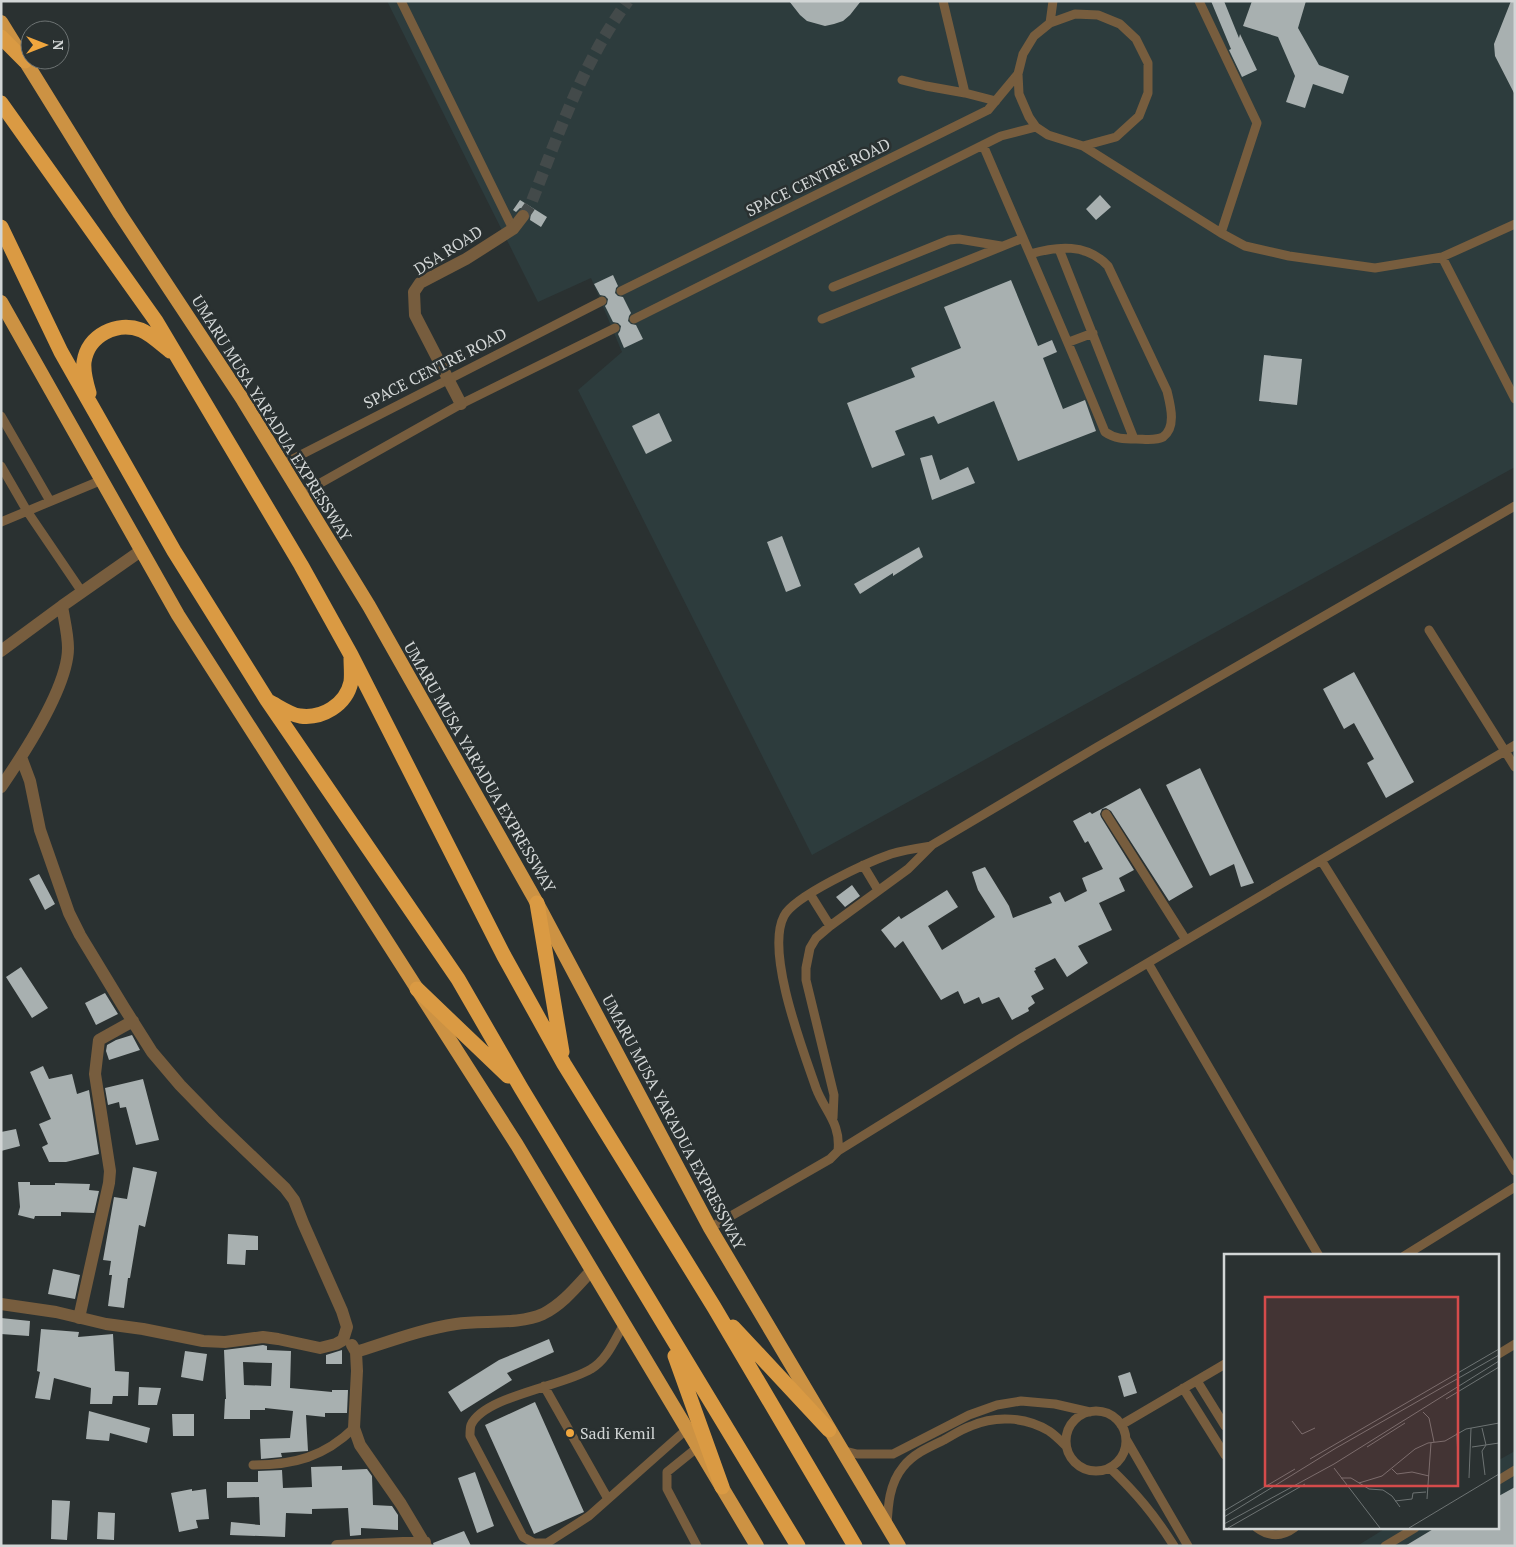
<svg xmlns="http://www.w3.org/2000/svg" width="1516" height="1547" font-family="'PT Serif',serif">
	<rect width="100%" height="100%" fill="#2a3131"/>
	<path fill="#2d3c3d" d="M387 1H1515V467L812 855 578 390 622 352 591 278 538 302Z
		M1515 1451V1546H1357L1386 1528H1497V1461Z"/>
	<path fill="#a8b0b0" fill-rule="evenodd" d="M789 1H861L850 15 843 21 834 24 825 26 807 21 800 15Z
		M1211 1H1224L1239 38 1240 34 1257 70 1242 77 1229 50 1231 49Z
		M1252 1H1306L1298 28 1319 65 1349 76 1343 94 1313 84 1305 108 1286 102 1295 76 1278 37 1243 26Z
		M1511 1H1515V95L1495 56 1494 44Z
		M1100 195 1111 207 1096 220 1086 209Z
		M520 200 547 217 541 227 530 220 531 213 528 209 520 208 516 212 513 210Z
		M613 275 618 286 616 288 615 293 618 296 623 297 631 313 629 316 628 321 631 324 636 325 643 339 624 348 618 334 620 331 621 326 618 323 613 322 605 306 607 304 608 299 605 296 600 295 594 284Z
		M1011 280 1038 346 1052 340 1057 352 1043 358 1063 409 1085 400 1096 431 1018 461 994 401 938 424 934 416 895 431 905 455 872 468 847 403 915 377 911 368 961 348 944 307Z
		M1264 355 1302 359 1297 405 1259 401Z
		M659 413 672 441 646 454 632 426Z
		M932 455 940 480 968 467 975 483 932 500 920 458Z
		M782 536 801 586 786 592 767 542Z
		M919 547 923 557 893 576V573L860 594 854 584Z
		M1354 672 1414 782 1386 798 1367 763 1374 759 1354 723 1344 729 1323 689Z
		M1200 768 1238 849 1254 883 1241 887 1234 864 1210 876 1166 785Z
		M1140 788 1193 887 1169 901 1111 811 1106 808 1102 809 1100 814 1101 817 1134 870 1119 878 1125 891 1099 903 1112 930 1078 946 1088 963 1067 977 1055 958 1035 968 1036 970 1034 971 1044 989 1031 996 1035 1003 1028 1008 1029 1011 1012 1020 999 997 982 1004 979 997 964 1004 958 991 941 1000 903 941 895 948 881 930 899 916 901 919 947 890 958 907 928 926 942 950 995 917 978 890 972 872 985 867 1009 906 1013 918 1052 903 1049 897 1060 892 1065 902 1087 891 1082 878 1103 869 1088 841 1085 843 1073 821 1090 812 1092 814Z
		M39 874 55 904 45 910 29 879Z
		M852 885 860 896 845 907 836 897Z
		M21 967 48 1008 32 1018 6 977Z
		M105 993 118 1014 96 1025 85 1003Z
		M132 1035 140 1050 109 1060 106 1051 107 1045 116 1040Z
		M43 1066 49 1079 72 1074 77 1094 89 1090 99 1154 66 1162H49L42 1147 48 1144 39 1124 51 1119 30 1072Z
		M143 1079 159 1140 136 1145 126 1107 120 1108 119 1102 108 1105 105 1088Z
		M16 1129 20 1146 1 1151V1132Z
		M133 1167 157 1172 145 1227 139 1225 130 1278H128L124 1308 108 1306 112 1275H109L111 1261 103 1260 114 1197 127 1199Z
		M18 1182H30V1185H55V1183L90 1184 89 1190 99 1191 94 1213 61 1212V1216H35L34 1219 18 1215 20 1207Z
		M228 1234 258 1236V1250H246L245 1265 227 1264Z
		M53 1269 80 1275 75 1299 48 1294Z
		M1 1318 30 1321 29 1336 1 1334Z
		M41 1329 79 1332 78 1337 113 1334 115 1371 129 1372 128 1396H113L112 1404H90L91 1388 54 1378 50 1400 35 1398 40 1372 37 1371Z
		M549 1339 554 1352 507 1373 512 1380 461 1412 448 1392 499 1360Z
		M263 1345 267 1346V1350L291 1351 290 1388 332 1392V1390H348L347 1413H325V1417L306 1415 308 1451 281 1453 282 1457 261 1459 260 1439 290 1438 293 1411 265 1408V1410H250V1419H224L225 1399H226L224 1350ZM243 1362 272 1363 271 1386 244 1385Z
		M342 1350V1364H326V1355Z
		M185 1351 207 1354 203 1381 181 1377Z
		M1130 1372 1137 1393 1124 1397 1118 1376Z
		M139 1387 161 1388 157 1405H138Z
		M535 1402 584 1512 534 1534 485 1425Z
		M89 1411 150 1428 147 1443 110 1433 109 1441 86 1439Z
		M172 1414H194V1436H173Z
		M342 1466V1470L367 1469 372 1476 373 1505 392 1506 398 1515V1530L361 1528V1535L350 1536 348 1508 312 1509V1514L286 1513 285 1537 230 1535 231 1522 260 1525 259 1497 227 1498V1482H258V1471L282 1470 283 1488 312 1487 311 1467Z
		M475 1472 494 1526 477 1533 458 1478Z
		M1515 1487V1546H1405L1435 1528H1497V1497Z
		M192 1489V1491L206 1489 209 1519 196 1520 198 1528 179 1532 171 1493Z
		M52 1500 70 1501 67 1540 51 1539Z
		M98 1512 115 1513 114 1540 97 1539Z
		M464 1531 471 1546H434L433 1543Z"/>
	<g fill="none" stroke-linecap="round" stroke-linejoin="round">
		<path stroke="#434a4a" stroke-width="12" stroke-dasharray="12 6" stroke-linecap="butt" d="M523 216 530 206C558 136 582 63 628 1"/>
		<path stroke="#775d3e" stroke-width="9" d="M401 1 513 229
			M943 1 965 93 996 101
			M1199 1 1257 123 1221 233
			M1050 23 1053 1
			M902 80 926 86 965 93
			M983 145C1024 241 1066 336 1105 432 1115 439 1124 439 1136 439 1144 439 1156 441 1163 437 1177 427 1170 404 1167 391L1108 266C1087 243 1057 246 1030 254
			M1083 146 1221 233 1245 246 1289 256 1375 268 1442 257 1515 224
			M1059 249 1134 439
			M1442 257 1515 399
			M833 287 949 240 959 239 1001 246
			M621 291 988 110 1018 74 1023 54 1034 36 1050 23 1075 14 1098 15 1120 24 1136 39 1148 63V93L1139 116 1116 137 1083 146 1048 135 1036 127 1029 117 1019 94 1018 74
			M634 319 1001 136 1036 127
			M822 319 1023 238
			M1069 342 1093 333
			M1 416 50 501
			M283 464 602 301
			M1 466 27 511 82 592
			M301 494 461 404 615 328
			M1 522 102 480
			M1429 630 1515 767
			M1106 814 1186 940
			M1321 860 1515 1171
			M863 865 878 890
			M810 894 830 926
			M1148 963 1319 1256
			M833 1118 834 1095 806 980V968L810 948 816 938 830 926 908 869 932 845 1097 747 1515 506
			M838 1151 1016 1041 1515 745
			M710 1228 830 1159 838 1151C841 1123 825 1112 816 1088 803 1050 765 952 784 916 794 896 868 862 891 854 904 850 918 848 931 846
			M1404 1256 1515 1187
			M624 1324C615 1339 607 1360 591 1369 564 1386 484 1396 471 1425 470 1428 470 1433 470 1436L523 1537 534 1543H547L589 1516 687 1429
			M1497 1355 1515 1344
			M1197 1381 1225 1426
			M544 1386 608 1499
			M1183 1388 1225 1455
			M1066 1441a30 30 0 1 1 60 0a30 30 0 1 1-60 0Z
			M1121 1425 1225 1364
			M1126 1439 1188 1546
			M841 1450 857 1454H893L969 1415 997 1405 1021 1401 1055 1404 1090 1412
			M253 1465C294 1465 324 1457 354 1428
			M1110 1468C1136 1493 1154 1514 1174 1546
			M1497 1481 1515 1470
			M887 1526C888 1506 889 1484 903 1467 913 1454 929 1447 944 1440 953 1435 962 1429 971 1426 996 1415 1026 1417 1049 1431 1055 1435 1061 1441 1066 1446
			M1257 1528C1269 1537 1282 1537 1294 1528
			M697 1546 667 1489V1472L698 1447
			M1385 1546 1415 1528"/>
		<path stroke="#775d3e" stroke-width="12" d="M461 404 415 315 414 292 420 283 466 259 513 229 523 216
			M1 651 62 606 142 550
			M1 787C23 755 68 687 68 648 68 634 64 619 62 606
			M1 1304 56 1312 106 1324 143 1329 203 1341 225 1342 263 1337 278 1339 320 1348 336 1344 343 1340 347 1327 342 1311 303 1223 294 1200 285 1188 214 1120 180 1085 152 1052 123 1006 80 935 69 913 40 830 30 781 21 757
			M79 1318 109 1183 110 1171 95 1074 99 1040 133 1021
			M352 1345 356 1352 357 1371 354 1428 360 1445 401 1504 426 1546
			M356 1352C388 1342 422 1329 456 1324 482 1320 519 1325 543 1314 563 1304 577 1286 592 1270
			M337 1546 425 1542"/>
		<path stroke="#cc9243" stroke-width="14" d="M1 22 120 214 243 400 369 606 537 903 710 1228 899 1546
			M1 302 178 615 517 1145 757 1546"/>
		<path stroke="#da9a43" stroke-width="15" d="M1 37 25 61
			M1 103 156 321 301 565 351 655 504 956 564 1064 714 1307 855 1546
			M1 227 61 352 174 551 267 700 458 979 521 1088 798 1546
			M89 393C86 383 83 372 84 362 88 335 117 321 141 330 151 334 162 345 170 351
			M268 701C278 706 290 715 300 716 322 719 346 705 351 682 352 675 351 665 351 658
			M537 903 562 1052
			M417 989 508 1076
			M733 1327 829 1430
			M675 1356 722 1487"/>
	</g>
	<circle fill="#f0a63e" stroke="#2a3131" stroke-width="2" cx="570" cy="1433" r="5"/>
	<g text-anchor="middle" stroke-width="5" stroke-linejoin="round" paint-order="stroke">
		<g font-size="16" fill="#d2d6d6" stroke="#2a3131">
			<text transform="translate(818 177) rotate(-26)" y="6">SPACE CENTRE ROAD</text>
			<text transform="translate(448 250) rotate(-32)" y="6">DSA ROAD</text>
			<text transform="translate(435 368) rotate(-27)" y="6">SPACE CENTRE ROAD</text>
			<text transform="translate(272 418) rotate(58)" y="6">UMARU MUSA YAR'ADUA EXPRESSWAY</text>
			<text transform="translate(480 767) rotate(60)" y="6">UMARU MUSA YAR'ADUA EXPRESSWAY</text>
			<text transform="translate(674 1122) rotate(62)" y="6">UMARU MUSA YAR'ADUA EXPRESSWAY</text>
		</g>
		<g font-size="16" fill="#d2d6d6" stroke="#2a3131" text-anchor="start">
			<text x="580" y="1439">Sadi Kemil</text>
		</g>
	</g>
	<g transform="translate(1224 1254)">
		<rect width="275" height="275" fill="#2a3131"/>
		<path fill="none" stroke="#6d7373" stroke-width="1" d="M222 145 275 113M199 158 205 164 210 188M68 167 78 180 91 174M258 174 262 191 258 197 261 221M233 179 234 208M143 193 181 169M248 193 275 189M86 205 275 95M110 214 156 274M168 215 173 220 188 218 205 222M117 224H127L145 235 159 236 168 242 176 253M245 224 247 174M135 229 158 222 191 195 204 189 221 187 242 175 275 169M203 245 207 189M171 247 188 245 189 239 202 238M0 257 71 215M0 263 112 194 275 101M0 270 110 210 275 107M4 274 81 230M185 274 275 220"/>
		<path fill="#d54b4b" fill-opacity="0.15" stroke="#d54b4b" stroke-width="2.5" d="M41 43H234V232H41Z"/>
		<rect width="275" height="275" fill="none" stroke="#d2d6d6" stroke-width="2.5"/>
	</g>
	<rect width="1516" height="1547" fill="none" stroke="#d2d6d6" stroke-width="5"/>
	<g transform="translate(45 45) rotate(90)"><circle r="24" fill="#2a3131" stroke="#6d7373"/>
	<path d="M0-4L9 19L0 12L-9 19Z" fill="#f0a63e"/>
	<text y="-8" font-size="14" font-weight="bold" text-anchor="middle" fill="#d2d6d6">N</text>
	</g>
</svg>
